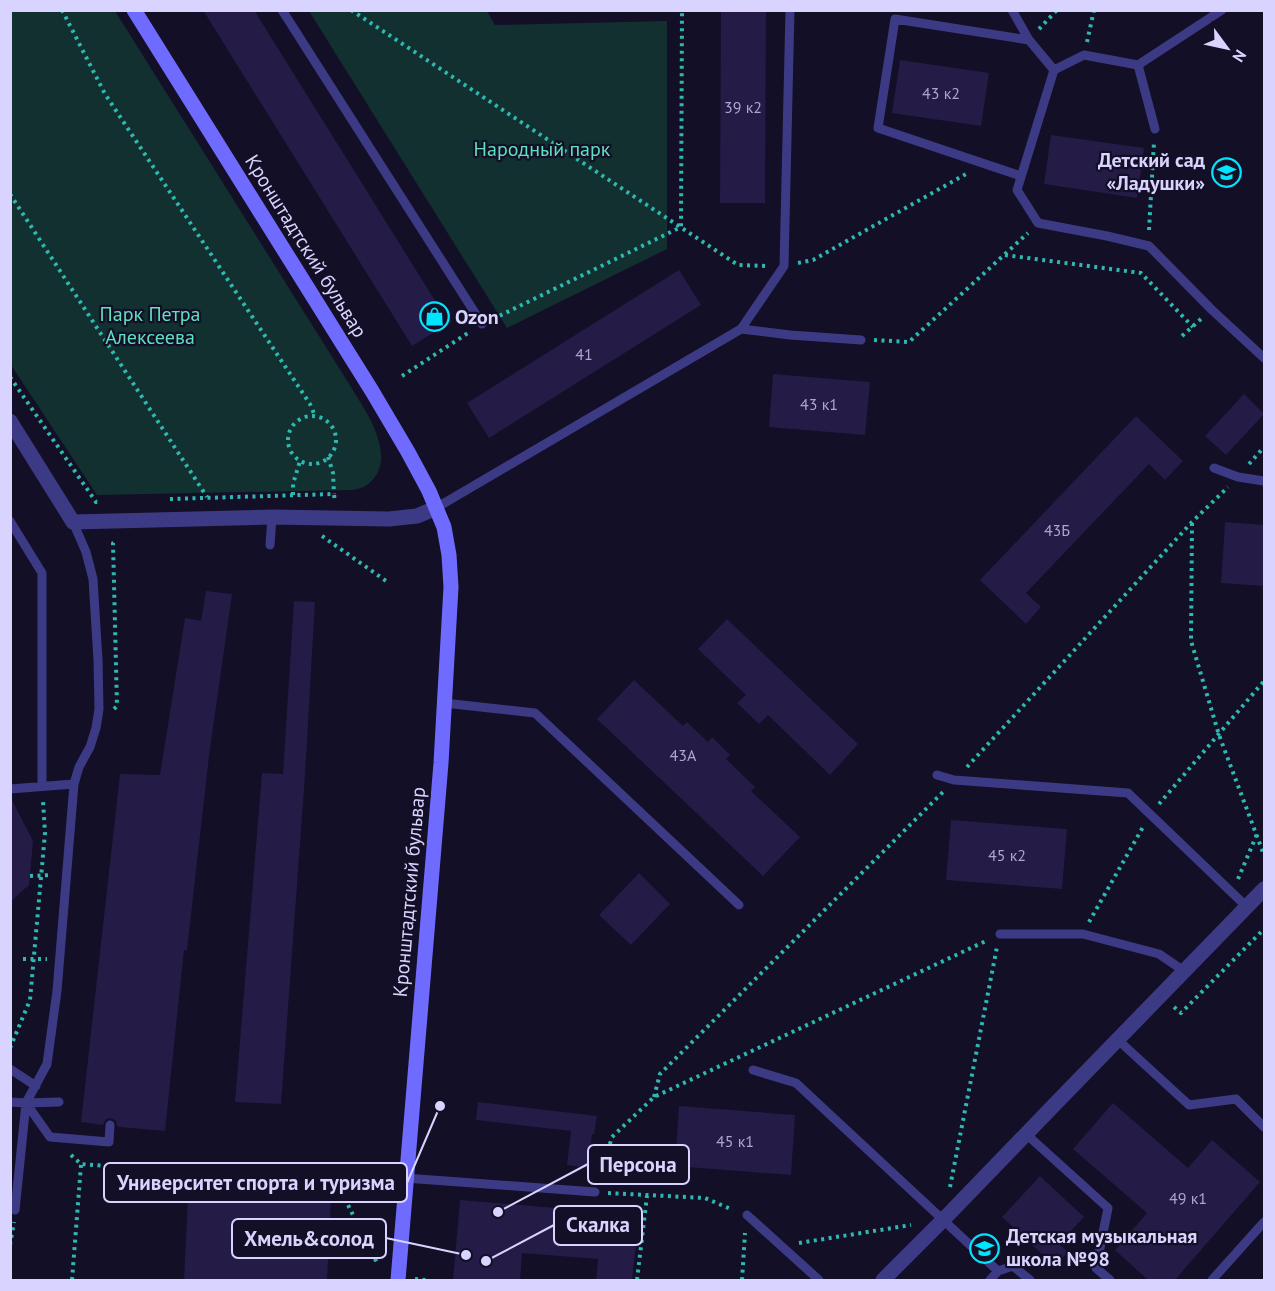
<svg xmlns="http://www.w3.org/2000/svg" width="1275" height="1291" font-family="'PT Sans',sans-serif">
	<rect width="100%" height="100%" fill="#130f26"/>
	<path fill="#12302f" d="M10 11H115L346 379C361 404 395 449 375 477 368 486 362 489 351 490L97 495 11 365Z
		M309 11H487L495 25 667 21V249L507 328Z"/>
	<path fill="#241b47" d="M203 10H254L449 323 412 346Z
		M721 10H766L765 203H720Z
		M900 60 989 73 981 126 892 113Z
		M1051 135 1144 148 1137 198 1044 184Z
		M679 270 701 305 489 438 467 403Z
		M773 374 870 382 865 435 769 427Z
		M1244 394 1264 414 1226 455 1205 436Z
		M1136 416 1183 461 1165 480 1149 464 1026 593 1041 607 1026 624 980 580Z
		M1225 522 1264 525V586L1221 583Z
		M206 591 232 594 209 756 187 950H184L165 1131 120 1127 117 1126 116 1121 111 1118 106 1119 103 1125 81 1122 120 774 160 775 185 618 201 621Z
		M294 601 315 602 305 775 281 1104 235 1102 262 773 283 774Z
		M727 619 858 744 830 775 768 715 759 724 737 703 746 695 698 649Z
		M634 680 683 726 687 722 708 742 712 737 730 755 726 759 755 787 751 791 800 837 763 876 597 719Z
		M10 796 33 841 29 885 10 902Z
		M951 820 1067 829 1062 889 946 880Z
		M639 873 670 904 631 945 599 915Z
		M478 1102 597 1116 594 1134H592L588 1168 567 1165 571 1131 476 1120Z
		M1113 1103 1188 1168 1212 1140 1260 1182 1174 1281H1149L1115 1250 1147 1213 1073 1149Z
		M679 1106 795 1115 791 1175 675 1166Z
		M1040 1176 1084 1217 1059 1244 1068 1252 1055 1266 1002 1217Z
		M308 1194 331 1195 327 1281H184L188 1196 230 1199 308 1201Z
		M460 1200 639 1215 632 1281H596L598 1259 522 1253 520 1281H453Z"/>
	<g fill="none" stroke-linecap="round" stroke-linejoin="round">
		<path stroke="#2fb8b0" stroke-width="4" stroke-dasharray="3 4.5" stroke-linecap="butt" d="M62 10 105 94 310 404 315 416
			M351 10 738 265 766 266
			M1039 29 1057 10
			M1087 42 1094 10
			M10 194 207 497
			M1149 230 1154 142
			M1005 255 1141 273 1193 327
			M798 263 813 260 966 174
			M493 319 681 227 682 10
			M1182 336 1202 318
			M874 340 909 342 1028 233
			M402 376 471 331
			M10 377 96 502H100
			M288 440a24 24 0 1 1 48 0a24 24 0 1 1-48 0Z
			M328 457 333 473 334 494
			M1249 464 1264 447
			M293 495V484L300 461
			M170 499 334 494 335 502
			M1192 523 1191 641 1219 735 1264 855
			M322 536 389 583
			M114 709 117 706 113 543 117 540
			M967 767 1192 522 1228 487
			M1159 804 1264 681
			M30 876 51 875
			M1238 879 1257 834
			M1089 922 1143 827
			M23 959H47
			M1174 1007 1181 1013 1264 929
			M10 1048 30 1000 45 833 43 801
			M654 1097 660 1074 943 792
			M71 1155 81 1164 338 1185 384 1187
			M599 1180 612 1137 654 1097 988 940
			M338 1185 377 1263
			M950 1187 997 947
			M608 1193 705 1198 733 1210
			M799 1243 911 1225
			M10 1245 14 1222
			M415 1279 426 1280
			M10 1280H11
			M72 1280 81 1165
			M637 1280 647 1196
			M742 1280 745 1233"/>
		<path stroke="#3d3a85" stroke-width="9" d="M282 10 482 324
			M1012 10 1029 40
			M1222 10 1138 65 1084 55 1054 70 1017 190 1038 223 1107 236 1149 246 1212 310 1264 358
			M1138 65 1155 129
			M1021 176 878 128 895 19 1029 40 1054 70
			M741 329 784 266 790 10
			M1214 468 1238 477 1264 481
			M436 508 741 329 790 335 861 340
			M10 521 42 573V786
			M270 545 272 517
			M444 703 535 713 739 905
			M937 775 954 780 1128 793 1247 907
			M10 789 74 784
			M1000 934H1083L1159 954 1184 971
			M1118 1040 1189 1105 1236 1099 1264 1127
			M10 1069 36 1086
			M753 1070 796 1083 998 1271 990 1280
			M10 1102 26 1103 47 1064 57 991 74 784 79 767 90 747 96 728 99 709 98 660 93 579 86 552 73 522
			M59 1102 26 1103 50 1137 109 1142 110 1125
			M1026 1134 1108 1208 1096 1268 1110 1280
			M405 1178 595 1192
			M15 1210 26 1103
			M747 1215 819 1280
			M998 1271 1013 1266 1030 1280
			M1212 1280 1264 1222"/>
		<path stroke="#3d3a85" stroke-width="15" d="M10 421 73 522 272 517 389 519 417 516 436 508
			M883 1280 943 1220 1057 1102 1264 889"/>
		<path stroke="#6f6bff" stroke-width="15" d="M134 10 372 391 408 452 429 491 444 527 449 555 451 587 441 763 398 1280"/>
	</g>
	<defs>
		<symbol id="school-ring" viewBox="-11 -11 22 22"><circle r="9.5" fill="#130f26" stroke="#00e5ff" stroke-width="1.5"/><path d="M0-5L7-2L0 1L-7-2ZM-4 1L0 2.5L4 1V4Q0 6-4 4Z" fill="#00e5ff"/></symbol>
		<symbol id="shop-ring" viewBox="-11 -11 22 22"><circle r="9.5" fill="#130f26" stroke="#00e5ff" stroke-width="1.5"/><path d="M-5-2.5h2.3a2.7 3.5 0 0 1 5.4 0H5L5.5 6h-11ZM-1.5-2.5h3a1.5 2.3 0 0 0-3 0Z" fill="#00e5ff"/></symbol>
	</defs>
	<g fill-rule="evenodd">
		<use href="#school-ring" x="1210" y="156" width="33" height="33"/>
		<use href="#shop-ring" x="418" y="300" width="33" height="33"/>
		<use href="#school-ring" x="968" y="1232" width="33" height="33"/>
	</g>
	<g text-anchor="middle" stroke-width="4.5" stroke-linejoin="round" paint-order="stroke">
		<g font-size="16" fill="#aca6d1">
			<text x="941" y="99">43 к2</text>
			<text x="743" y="113">39 к2</text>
			<text x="584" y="360">41</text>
			<text x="819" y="410">43 к1</text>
			<text x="1057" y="536">43Б</text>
			<text x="683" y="761">43А</text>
			<text x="1007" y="861">45 к2</text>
			<text x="735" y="1147">45 к1</text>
			<text x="1188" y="1204">49 к1</text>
		</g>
		<g font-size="20" fill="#5fe0c0" stroke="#130f26">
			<text x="542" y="156">Народный парк</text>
			<text x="150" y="321">Парк Петра<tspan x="150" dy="23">Алексеева</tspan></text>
		</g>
		<g font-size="20" font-weight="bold" fill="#d9d4ff" stroke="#130f26" text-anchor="start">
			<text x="1205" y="167" text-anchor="end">Детский сад<tspan x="1205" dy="23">«Ладушки»</tspan></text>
			<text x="455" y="324">Ozon</text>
			<text x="1006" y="1243">Детская музыкальная<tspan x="1006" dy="23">школа №98</tspan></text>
		</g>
		<g font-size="20" fill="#d9d4ff" stroke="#130f26">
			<text transform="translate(306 246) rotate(58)" y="7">Кронштадтский бульвар</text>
			<text transform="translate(409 892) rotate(-85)" y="7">Кронштадтский бульвар</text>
		</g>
	</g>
	<path fill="none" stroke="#d9d4ff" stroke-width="2" d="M498 1212L588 1164M440 1106L407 1183M486 1261L554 1225M466 1255L386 1238"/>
	<g fill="#d9d4ff" stroke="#130f26" stroke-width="2">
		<circle cx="498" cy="1212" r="6"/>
		<circle cx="440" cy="1106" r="6"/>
		<circle cx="486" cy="1261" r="6"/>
		<circle cx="466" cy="1255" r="6"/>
	</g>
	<g fill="#130f26" stroke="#d9d4ff" stroke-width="2">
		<rect x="588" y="1145" width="101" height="39" rx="6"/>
		<rect x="104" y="1163" width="303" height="39" rx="6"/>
		<rect x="554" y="1206" width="88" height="39" rx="6"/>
		<rect x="232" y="1219" width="154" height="39" rx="6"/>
	</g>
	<g font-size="21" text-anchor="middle" font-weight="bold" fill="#d9d4ff">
		<text x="638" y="1172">Персона</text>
		<text x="256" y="1190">Университет спорта и туризма</text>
		<text x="598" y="1232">Скалка</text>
		<text x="309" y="1246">Хмель&amp;солод</text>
	</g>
	<rect width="1275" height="1291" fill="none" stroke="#d9d4ff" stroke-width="24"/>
	<g transform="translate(1227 48) rotate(123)" stroke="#130f26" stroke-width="4.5" paint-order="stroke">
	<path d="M0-4.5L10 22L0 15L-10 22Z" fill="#d9d4ff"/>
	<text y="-9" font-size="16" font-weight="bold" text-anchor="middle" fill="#d9d4ff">N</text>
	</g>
</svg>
